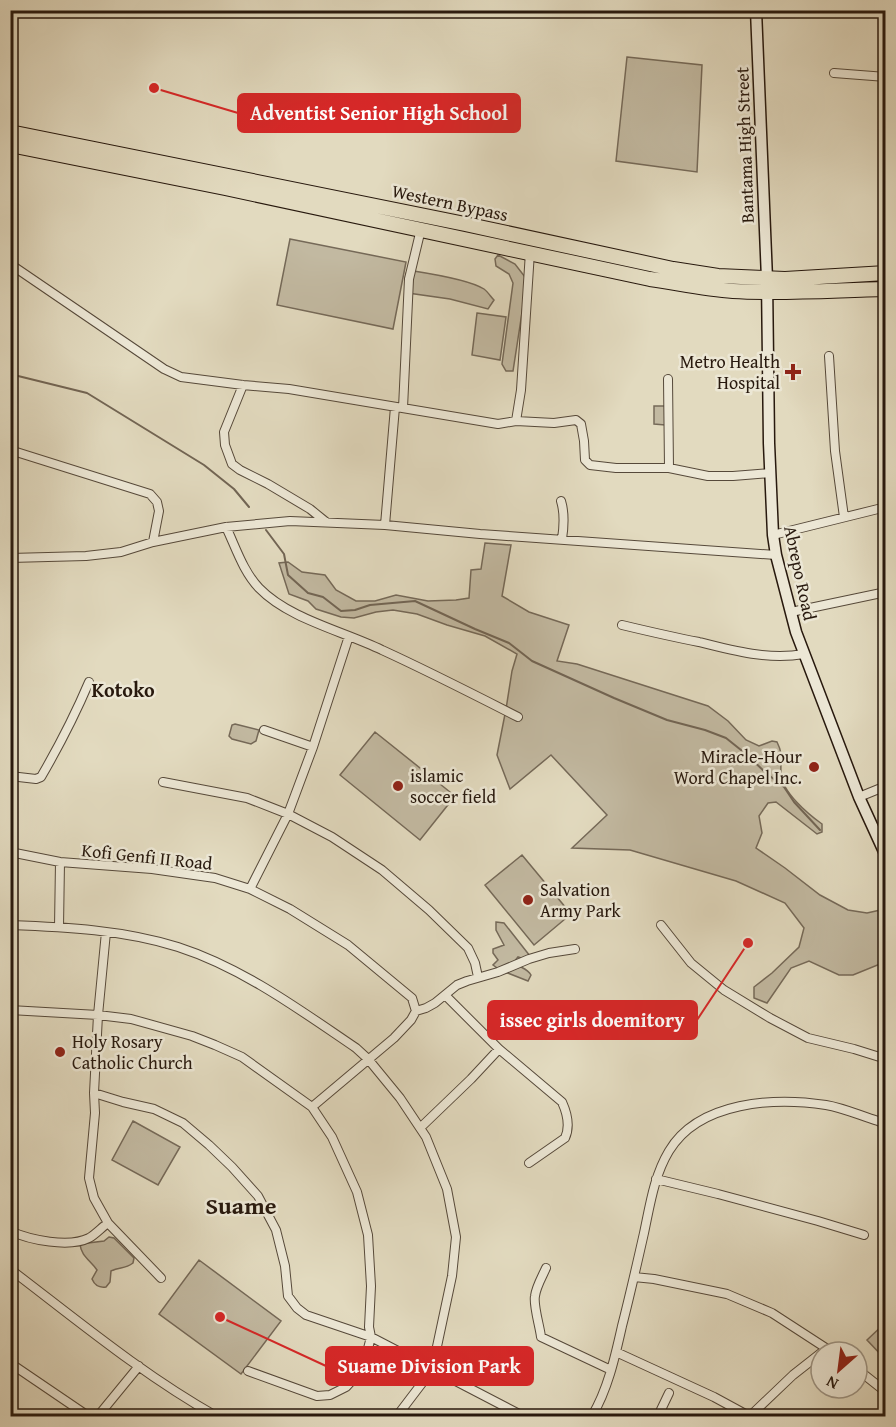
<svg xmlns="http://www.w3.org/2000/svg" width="896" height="1427" font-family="'Gentium Book Plus',serif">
	<rect width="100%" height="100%" fill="#e2dabf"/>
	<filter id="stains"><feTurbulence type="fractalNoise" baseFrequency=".00333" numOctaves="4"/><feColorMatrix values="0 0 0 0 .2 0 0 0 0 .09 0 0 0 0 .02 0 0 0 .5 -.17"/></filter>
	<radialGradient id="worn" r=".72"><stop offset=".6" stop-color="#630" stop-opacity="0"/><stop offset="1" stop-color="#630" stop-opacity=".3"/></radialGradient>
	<path fill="#c2b9a1" stroke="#756958" stroke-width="1.5" d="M627 57 702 65 697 172 616 161Z
		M290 239 406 262 393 329 277 305Z
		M498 255 515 264 525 277V293L513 371H506L502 364 513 283 509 274 496 266 495 259Z
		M408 270C427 273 469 279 484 289 488 292 491 297 494 300L488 309 450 299 408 293C405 285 403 277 408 270Z
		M477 313 506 317 500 360 472 355Z
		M654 406H665V425L654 424Z
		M485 543 511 545 502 596 529 612 569 625 557 661 577 664 708 706 728 721 746 740 759 746 772 741 777 742C784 756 780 760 781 774 782 792 808 814 822 824V832L817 834 812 830 776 802 768 803 759 816 762 833 756 848 785 868 820 895 848 910 867 913 885 909V962L853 975H839L809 961 791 968 767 1003 754 998V987L772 973 799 947 804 928 785 903 736 881 630 850 572 848 607 815 551 755 510 789 497 755 506 709 512 671 517 654 485 636 447 625 417 614 393 610 376 612 354 618 341 617 316 609 308 601 289 594 279 563 288 562 302 572 325 575 336 590 356 601H375L396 595 428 601 456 600 469 598 471 570 481 569Z
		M235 724 259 730 256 741 251 744 232 739 229 736 232 725Z
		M375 732 455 796 420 840 340 775Z
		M522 855 571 914 534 945 485 885Z
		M496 922 504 923 530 956 524 959 518 957 514 962C520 968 527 968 531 975L528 981 500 970 493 965 498 960 493 953V949L504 945 496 930Z
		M133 1121 180 1147 158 1185 112 1160Z
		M109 1237 114 1238 134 1258 133 1263C124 1270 120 1266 111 1271L110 1282 106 1287C99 1288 95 1286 92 1279L97 1270C90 1260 81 1256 80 1244L104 1241Z
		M199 1260 281 1321 241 1374 159 1314Z
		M885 1323V1359L867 1340Z"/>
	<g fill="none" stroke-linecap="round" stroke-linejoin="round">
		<path stroke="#726554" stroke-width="2" d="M10 374 87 393 204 465 234 489 249 507
			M266 530 284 554 288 575 308 593 323 597 341 611 355 610 370 605 415 601 475 629 509 643 532 661 614 698 667 720 705 730 726 738 746 754 766 773 784 787 794 802 820 830"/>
		<defs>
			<path id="street" d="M885 10 886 11
				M834 73 886 77
				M10 264 164 369 181 377 243 385 289 389 498 424 516 421 521 390 530 252
				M829 356 835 451 844 517
				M668 379 669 468
				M243 385 224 432 225 445 232 464 240 470 268 484 310 509 326 522
				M403 408 409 279 421 229
				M516 421 554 423 576 420 581 424 584 441 585 460 590 465 616 468H669L708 476H733L770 473
				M10 450 150 494 157 502 159 511 153 542
				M561 501C565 514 564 526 562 539
				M385 525 395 407
				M226 527C236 548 243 571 259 588 289 619 343 631 382 650 428 671 473 694 518 717
				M773 535 886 507
				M10 558 86 556 121 552 153 542 226 527 290 521 385 525 480 534 776 555
				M791 612 886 592
				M622 625C647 631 673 637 699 642 734 651 768 660 804 654
				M264 730 313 747
				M10 776 36 779 41 777C59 746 75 715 89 682
				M163 782 247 798 288 814 332 837 382 870 429 910 468 948 475 963 478 977
				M859 797 886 786
				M10 852 60 862 152 869 215 878 250 889 290 909 348 945 412 998 416 1011
				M250 889 288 814 313 747 349 636
				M10 925C66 927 124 930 178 947 243 968 300 1010 356 1048L368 1059 400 1098 426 1137 447 1189 456 1237 452 1276 432 1370 397 1416
				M661 925 691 963 724 990 770 1018 808 1038 854 1049 886 1059
				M59 927 60 862
				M106 932 98 1015 94 1093 95 1113 89 1178 94 1198 108 1223 161 1278
				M445 995 499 1049 562 1102C567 1113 570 1127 565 1138L529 1163
				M10 1010 98 1015 131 1019 192 1036 215 1045 242 1057 312 1107 332 1137 357 1192 368 1235 371 1286 369 1327 371 1337 366 1356 358 1374 346 1387 330 1395 317 1396 248 1371
				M94 1093 123 1102 154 1109 183 1123 209 1145 232 1167 258 1196 276 1230 285 1266 288 1296 297 1308 306 1315 371 1337 523 1416
				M312 1107 394 1038 411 1020 416 1011 426 1008 435 1003 457 985 467 981 498 972 529 959 549 953 575 949
				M420 1128 471 1079 499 1049
				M656 1179 718 1194 818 1221 864 1235
				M10 1231C30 1240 69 1248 89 1238 96 1234 102 1227 108 1223
				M546 1268C542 1277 536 1287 535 1296 533 1305 540 1327 541 1337L611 1370
				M10 1269C77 1320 143 1375 216 1416
				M634 1277 654 1279 727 1294 772 1313 832 1352
				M616 1352 714 1397 749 1416
				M10 1363 88 1416
				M857 1369 886 1392
				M98 1416 139 1366
				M592 1416C608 1389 615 1357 622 1326 630 1295 637 1264 644 1233 650 1205 654 1176 669 1151 699 1101 775 1097 826 1105 844 1108 861 1116 878 1121L886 1125
				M658 1416 669 1393
				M750 1416 793 1375 821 1353"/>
			<path id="secondary" d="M756 10 767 279 769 443 773 535 776 555 796 632 859 797 886 856"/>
			<path id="highway" d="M10 132 465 224 673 269 718 276 785 279 886 273
				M10 145 225 188 650 279C678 283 705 289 733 291 783 294 835 290 886 289"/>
		</defs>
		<use href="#street" stroke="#56493a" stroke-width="10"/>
		<use href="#secondary" stroke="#28190e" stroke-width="13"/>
		<use href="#highway" stroke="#28190e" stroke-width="16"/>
		<use href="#street" stroke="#ece7d5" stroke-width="8"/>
		<use href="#secondary" stroke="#ece7d5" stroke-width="10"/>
		<use href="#highway" stroke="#e2dabf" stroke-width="14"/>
	</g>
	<g fill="#8f2418" stroke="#ece7d5" stroke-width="2">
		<path d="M790 363h6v6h6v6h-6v6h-6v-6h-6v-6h6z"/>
		<circle cx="814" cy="767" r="6"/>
		<circle cx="398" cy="786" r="6"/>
		<circle cx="528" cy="900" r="6"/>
		<circle cx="60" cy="1052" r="6"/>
	</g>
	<g text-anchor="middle" stroke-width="5" stroke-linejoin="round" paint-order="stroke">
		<g font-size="18" fill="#28190e" stroke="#ece7d5">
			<text transform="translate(745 145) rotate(-92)" y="6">Bantama High Street</text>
			<text transform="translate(450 203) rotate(12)" y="6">Western Bypass</text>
			<text transform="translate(800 573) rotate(78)" y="6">Abrepo Road</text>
			<text transform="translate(147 857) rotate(6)" y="6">Kofi Genfi II Road</text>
		</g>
		<g font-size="18" fill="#28190e" stroke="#ece7d5" text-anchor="start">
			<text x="780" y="368" text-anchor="end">Metro Health<tspan x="780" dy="21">Hospital</tspan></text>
			<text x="802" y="763" text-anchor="end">Miracle-Hour<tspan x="802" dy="21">Word Chapel Inc.</tspan></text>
			<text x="410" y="782">islamic<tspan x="410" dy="21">soccer field</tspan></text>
			<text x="540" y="896">Salvation<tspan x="540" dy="21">Army Park</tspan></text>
			<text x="72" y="1048">Holy Rosary<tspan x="72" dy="21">Catholic Church</tspan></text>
		</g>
		<g font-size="20" font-weight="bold" fill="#28190e" stroke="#ece7d5">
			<text x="123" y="697">Kotoko</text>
		</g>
		<g font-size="24" font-weight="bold" fill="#28190e" stroke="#ece7d5">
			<text x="241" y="1214">Suame</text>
		</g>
	</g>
	<path fill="none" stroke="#d62828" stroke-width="2" d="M154 88L238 113M748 943L697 1020M220 1317L326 1366"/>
	<g fill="#d62828" stroke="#ece7d5" stroke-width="2">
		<circle cx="154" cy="88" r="6"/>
		<circle cx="748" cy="943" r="6"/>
		<circle cx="220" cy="1317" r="6"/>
	</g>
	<g fill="#d62828" stroke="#d62828" stroke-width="2">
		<rect x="238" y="94" width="282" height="38" rx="6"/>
		<rect x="488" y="1001" width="209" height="38" rx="6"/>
		<rect x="326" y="1347" width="207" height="38" rx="6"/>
	</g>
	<g font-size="20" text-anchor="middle" font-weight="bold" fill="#fff">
		<text x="379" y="120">Adventist Senior High School</text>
		<text x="592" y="1027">issec girls doemitory</text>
		<text x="429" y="1373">Suame Division Park</text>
	</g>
	<rect width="896" height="1427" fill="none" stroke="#e2dabf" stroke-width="36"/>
	<rect x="12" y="12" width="872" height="1403" fill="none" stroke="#28190e" stroke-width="3"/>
	<rect x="18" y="18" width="860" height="1391" fill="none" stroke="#28190e" stroke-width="1.5"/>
	<g transform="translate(839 1370) rotate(208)"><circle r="28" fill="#ece7d5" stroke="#9e9585" stroke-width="1.5"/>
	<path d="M0-4.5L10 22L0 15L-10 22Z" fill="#8f2418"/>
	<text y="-9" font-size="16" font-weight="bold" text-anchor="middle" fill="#28190e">N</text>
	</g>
	<rect width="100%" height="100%" filter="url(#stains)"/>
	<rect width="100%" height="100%" fill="url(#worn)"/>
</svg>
